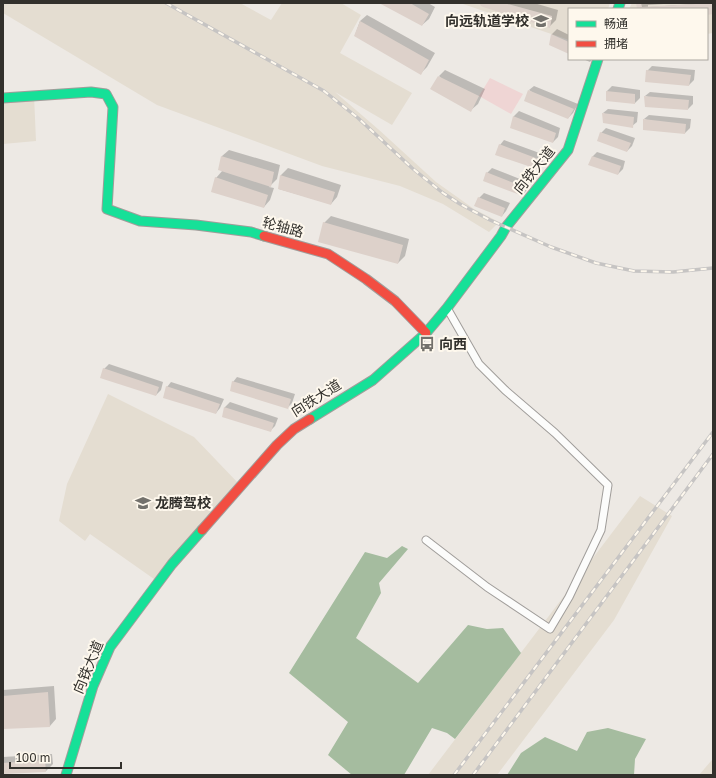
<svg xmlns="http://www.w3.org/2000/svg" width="716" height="778" font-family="'Golos Text','Noto Sans SC',sans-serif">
	<rect width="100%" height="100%" fill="#ede9e4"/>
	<path fill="#e4ddd1" d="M3 3H240L271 20 282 3H341L361 15 340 53 412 93 392 125 335 92 378 129 436 182 474 209 499 222 489 232 443 204 400 186 322 166 157 105 3 13Z
		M460 3H610L608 9H569V40Z
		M632 3H713V33L707 34V9H629Z
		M34 95 36 141 3 144V97Z
		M108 394 194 437 239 484 154 579 90 534 85 541 59 521 67 484Z
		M640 496 672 516 614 620 497 775H428Z
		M713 759V775H699L711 761Z"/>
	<path fill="#efd5d4" d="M490 78 523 94 511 114 479 96Z"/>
	<path fill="#a5bc9f" d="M402 546 408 549 379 583 381 593 356 638 418 683 468 625 487 629 503 628 521 653 455 739 447 733 432 728 404 775H352L328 755 348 722 289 673 365 552 387 558Z
		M608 728 646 739 635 759 634 775H507L521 753 545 737 577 751 587 732Z"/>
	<path fill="#0003" d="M381 3H428L435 7 429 19 422 25Z
		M482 3H534L558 10 556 20 550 26Z
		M638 3H679L648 5V7L713 3V13L707 14V9H638Z
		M367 15 435 53 427 67 421 73 355 35 360 21Z
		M557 29 569 35V53L550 44 552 34Z
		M583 59H592L590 62Z
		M652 66 695 70 694 80 689 85 647 71Z
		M445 70 485 89 478 104 471 110 439 76Z
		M534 86 578 104 573 113 568 118 529 90Z
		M612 86 640 90V98L635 103 607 100V91Z
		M650 92 693 96V104L688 109 645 96Z
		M608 109 638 112 637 122 632 126 603 113Z
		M519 111 560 128 558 137 553 142 511 127 514 116Z
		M649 115 691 119 690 128 685 133 644 119Z
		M606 128 635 138 632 146 627 151 601 133Z
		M504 140 545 155 542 163 537 168 500 145Z
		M229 150 280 165 277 179 269 187 274 188 270 200 264 207 216 178 223 170 219 169 222 156Z
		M597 152 625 161 623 169 618 174 592 157Z
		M288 168 341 185 337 197 331 204 279 189 281 175Z
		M492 168 530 183 527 190 522 195 487 173Z
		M484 193 510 203 506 211 502 216 479 198Z
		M331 216 409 239 405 256 398 263 324 223Z
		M109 364 163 382 161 390 156 395 104 369Z
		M237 377 295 394 292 403 287 408 233 382Z
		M171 382 224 399 220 408 216 413 167 387Z
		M230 402 278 418 275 426 270 431 223 416 225 407Z
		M54 686 56 719 50 726 3 728V690Z
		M52 754 53 764 46 771 3 773V757Z"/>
	<path fill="#ddd1ca" d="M379 3H410L429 14 422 26Z
		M481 3H504L552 16 550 28 483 7 480 5Z
		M636 3H641L642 7 713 3V14L707 15V9H637Z
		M360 21 429 60 421 75 354 36Z
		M551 34 569 42V54L549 45Z
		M646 70 691 75 689 86 645 82Z
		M438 76 479 96 471 112 430 89Z
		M528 90 574 109 568 119 524 101Z
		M606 91 635 94V104L606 101Z
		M644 96 689 100 688 110 645 107Z
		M602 113 634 117 633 128 603 123Z
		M513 116 556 133 553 143 510 128Z
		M643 119 686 124 685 134 643 130Z
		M600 132 631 143 627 152 597 141Z
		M499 144 541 160 537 169 495 155Z
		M221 156 274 172 271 187 218 170Z
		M592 156 621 166 618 175 588 165Z
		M486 172 526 188 523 196 483 181Z
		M280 175 335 192 331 205 278 189Z
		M215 177 268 195 264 208 211 192Z
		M478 197 505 208 502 217 474 206Z
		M323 222 403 245 398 264 318 242Z
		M103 368 159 387 156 396 100 378Z
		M232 381 291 399 288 409 230 391Z
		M166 386 220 404 216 414 163 398Z
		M224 407 274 423 271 432 222 417Z
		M48 692 50 727 3 729V696Z
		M45 760 46 772 3 774V763Z"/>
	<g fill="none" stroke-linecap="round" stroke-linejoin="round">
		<defs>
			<path id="street" d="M426 540 487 587 550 629 569 597 601 530 608 485 555 433 505 390 479 364 447 308"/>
			<path id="fast" d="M618 9 620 3
				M3 98 91 92 106 94 113 107 107 209 140 221 196 225 251 232 264 236
				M310 419 373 380 426 333 447 308 501 236 506 227 568 150 598 59
				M66 775 93 686 110 647 172 564 202 530"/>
			<path id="jam" d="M264 236 328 254 366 279 395 301 426 333
				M202 530 277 445 294 429 310 419"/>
		</defs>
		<use href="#street" stroke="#a09d9a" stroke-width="9"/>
		<use href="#fast" stroke="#a09d9a" stroke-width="11"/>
		<use href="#jam" stroke="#a09d9a" stroke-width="11"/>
		<use href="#street" stroke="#fcfcfb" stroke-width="7"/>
		<use href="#fast" stroke="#16e098" stroke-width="9"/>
		<use href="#jam" stroke="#f24e42" stroke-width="9"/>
		<defs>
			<path id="rail" d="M166 3 324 91 358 118 412 168 443 193 460 204 490 220 551 247 596 263 634 271 673 272 713 268
				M454 775 713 432
				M473 775 713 454"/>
		</defs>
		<use href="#rail" stroke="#c6c4c3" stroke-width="3.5"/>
		<use href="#rail" stroke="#fef8ed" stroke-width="2" stroke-dasharray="6" stroke-linecap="butt"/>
	</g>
	<defs>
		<symbol id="university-bare" viewBox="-9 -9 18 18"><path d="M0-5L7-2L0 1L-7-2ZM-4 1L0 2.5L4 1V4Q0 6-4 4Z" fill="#73716c" stroke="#fef8ed" stroke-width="2.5" paint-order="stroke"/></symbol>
		<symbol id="bus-bare" viewBox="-9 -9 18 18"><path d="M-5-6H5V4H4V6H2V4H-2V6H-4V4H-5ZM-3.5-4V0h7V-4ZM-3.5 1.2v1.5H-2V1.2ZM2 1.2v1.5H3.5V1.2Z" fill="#73716c" stroke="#fef8ed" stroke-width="2.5" paint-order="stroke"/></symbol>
		<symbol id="school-bare" viewBox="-9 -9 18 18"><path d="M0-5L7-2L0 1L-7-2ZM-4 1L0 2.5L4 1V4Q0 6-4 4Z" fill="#73716c" stroke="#fef8ed" stroke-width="2.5" paint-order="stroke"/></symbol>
	</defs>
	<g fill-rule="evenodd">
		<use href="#university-bare" x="530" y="10" width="22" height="22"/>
		<use href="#bus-bare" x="416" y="333" width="22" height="22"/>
		<use href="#school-bare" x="132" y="492" width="22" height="22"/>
	</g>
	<g text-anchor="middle" stroke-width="4" stroke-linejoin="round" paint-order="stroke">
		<g font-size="14" font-weight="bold" fill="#32302c" stroke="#fef8ed" text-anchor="start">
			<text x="529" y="26" text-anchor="end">向远轨道学校</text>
			<text x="439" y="349">向西</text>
			<text x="155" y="508">龙腾驾校</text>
		</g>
		<g font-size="14" fill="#32302c" stroke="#fef8ed">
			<text transform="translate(534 170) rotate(-51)" y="5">向铁大道</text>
			<text transform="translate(283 227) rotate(15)" y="5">轮轴路</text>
			<text transform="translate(316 398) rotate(-32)" y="5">向铁大道</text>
			<text transform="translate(88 667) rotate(-67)" y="5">向铁大道</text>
		</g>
	</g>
	<rect width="716" height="778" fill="none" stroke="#32302c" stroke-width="8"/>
	<rect x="568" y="8" width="140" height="52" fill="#fef8ed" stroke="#aca8a0"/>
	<rect x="576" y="21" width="20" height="6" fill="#16e098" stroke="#aca8a0"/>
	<text x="604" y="28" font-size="12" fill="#32302c">畅通</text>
	<rect x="576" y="41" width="20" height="6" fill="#f24e42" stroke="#aca8a0"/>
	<text x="604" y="48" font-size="12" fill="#32302c">拥堵</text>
	<path d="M10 762v6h111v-6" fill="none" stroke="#32302c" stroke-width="2"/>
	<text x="16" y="762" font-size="12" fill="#32302c" stroke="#fef8ed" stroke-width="3" paint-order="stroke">100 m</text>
</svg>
